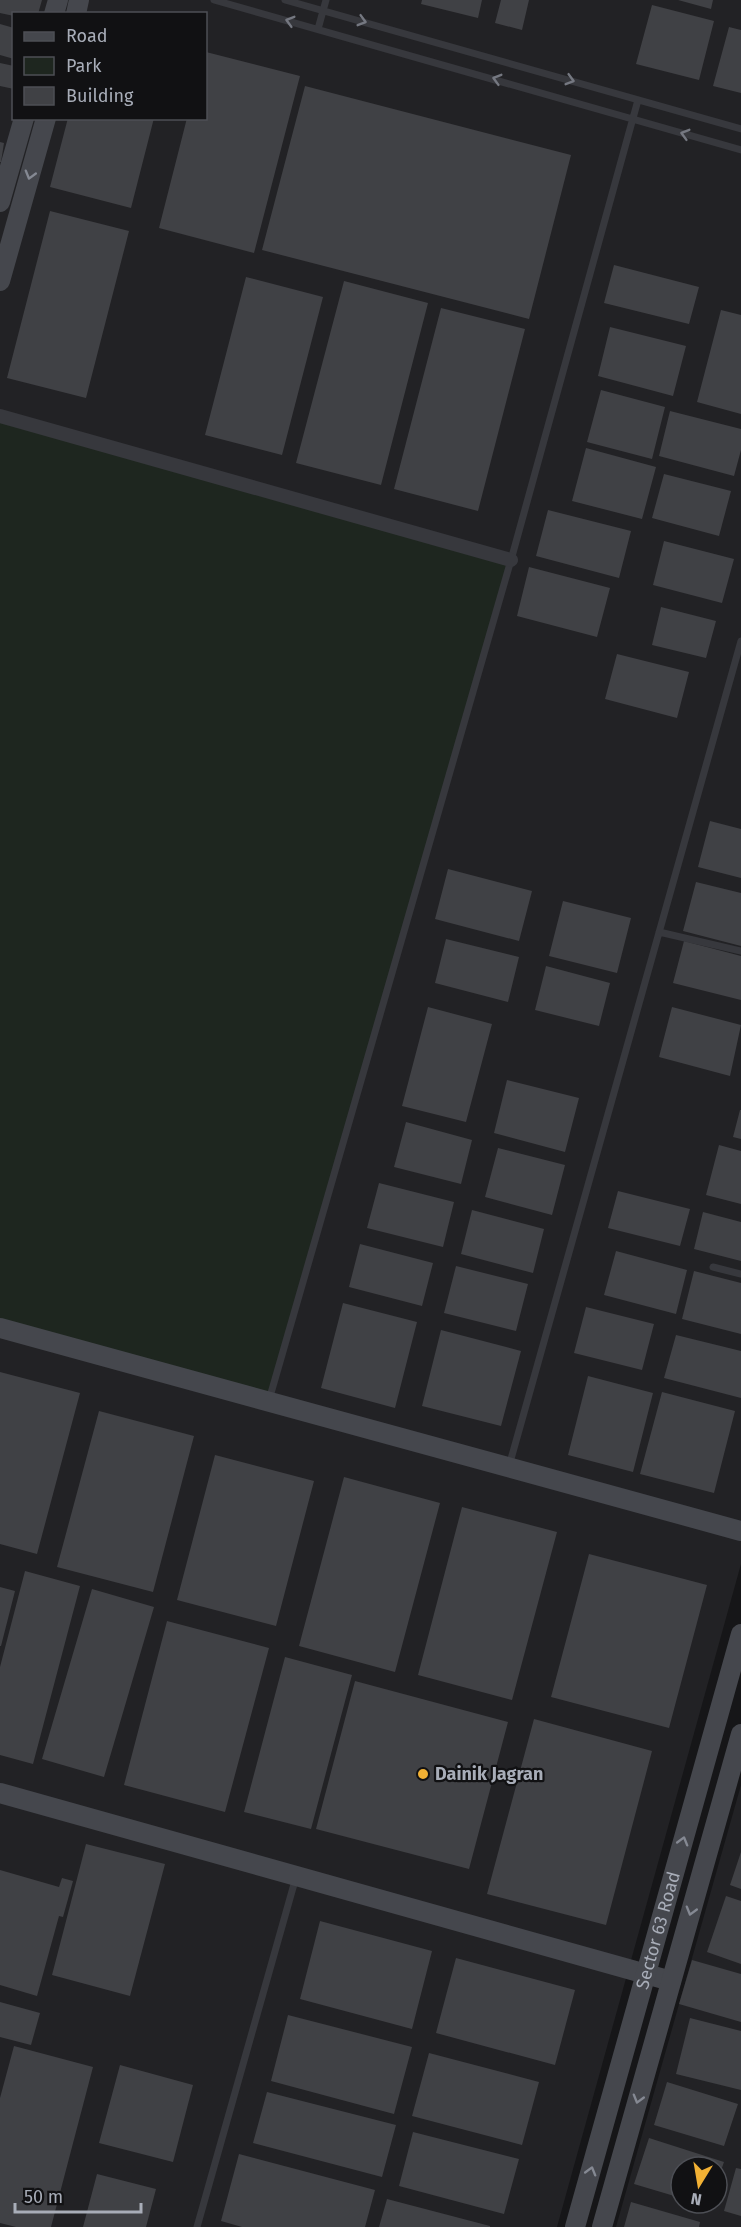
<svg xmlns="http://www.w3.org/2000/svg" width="741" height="2227" font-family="'Fira Sans',sans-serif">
	<rect width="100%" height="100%" fill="#161618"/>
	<path fill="#222225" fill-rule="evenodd" d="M0 0H741V1564L557 2227H0ZM14 14H206V118H14Z
		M741 1785V2227H616ZM681 2167H717V2203H681Z"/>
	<path fill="#1e261f" d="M0 416 511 560 268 1402 0 1328Z"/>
	<path fill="#404145" d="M0 0H42L38 14H14V16L0 13Z
		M422 0H482L478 18 421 4Z
		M501 0H529L522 30 495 23Z
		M678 0H713L711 9Z
		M652 5 714 21 699 80 636 64Z
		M0 24 14 28V59L0 55Z
		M729 27 741 30V93L713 86Z
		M206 52 300 76 254 253 159 228 187 118H206Z
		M0 63 14 66V89L0 86Z
		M305 86 571 155 529 319 262 250Z
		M68 118H154L131 208 50 187Z
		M0 142 4 143 1 162H0Z
		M50 211 129 231 86 398 7 378Z
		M614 265 699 287 689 324 604 303Z
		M246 277 323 297 282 455 205 435Z
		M344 281 428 303 381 485 296 463Z
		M441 308 525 329 478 511 394 489Z
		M721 310 741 315V414L697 402Z
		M610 327 686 346 673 396 598 376Z
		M601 390 665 407 652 459 587 442Z
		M670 411 741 429V450L734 476 659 456Z
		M586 448 656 467 642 519 572 501Z
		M664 474 731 491 719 536 652 518Z
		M548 510 631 531 619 578 536 556Z
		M664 541 734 559 722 603 653 585Z
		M529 567 610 588 597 637 517 616Z
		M661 607 716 621 706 658 652 645Z
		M617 654 689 672 677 718 605 699Z
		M710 821 741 829V878L698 867Z
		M448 869 532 891 519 941 435 919Z
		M696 882 741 893V946L683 931Z
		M563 901 631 918 617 973 549 956Z
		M446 939 519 957 508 1002 435 983Z
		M684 941 741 956V1000L673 983Z
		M546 966 610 983 599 1026 535 1010Z
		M428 1007 492 1024 466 1122 402 1106Z
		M672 1007 741 1025 730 1076 659 1057Z
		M507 1080 579 1098 565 1152 494 1133Z
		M740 1110H741V1139L733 1137Z
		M406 1122 472 1140 461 1184 394 1167Z
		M719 1145 741 1151V1204L706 1195Z
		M498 1148 565 1165 552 1215 485 1197Z
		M379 1183 454 1202 443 1247 367 1228Z
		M618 1191 690 1209 680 1246 608 1228Z
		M472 1210 544 1229 533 1273 461 1254Z
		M703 1212 741 1222V1261L694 1249Z
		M360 1244 433 1263 422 1306 349 1287Z
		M616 1251 687 1270 676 1314 604 1295Z
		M456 1266 528 1284 516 1331 444 1313Z
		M694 1271 741 1283V1334L682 1319Z
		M343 1303 417 1322 395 1408 321 1388Z
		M586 1307 654 1324 642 1370 574 1353Z
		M441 1330 521 1351 501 1426 422 1406Z
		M676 1335 741 1351V1398L664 1378Z
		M0 1372 80 1393 37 1554 0 1544Z
		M588 1376 653 1393 633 1472 568 1455Z
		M662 1392 735 1411 714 1493 640 1474Z
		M99 1411 194 1436 153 1592 57 1567Z
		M215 1455 314 1481 276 1626 177 1600Z
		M344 1477 440 1503 395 1672 299 1646Z
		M462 1507 557 1532 512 1700 418 1675Z
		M589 1554 707 1585 669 1728 551 1697Z
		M25 1571 80 1586 33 1764 0 1755V1667Z
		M0 1587 15 1591 1 1646H0Z
		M92 1589 154 1607 104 1777 42 1759Z
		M167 1621 269 1648 225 1812 124 1785Z
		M285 1657 352 1675 311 1829 244 1812Z
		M355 1681 508 1722 469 1869 316 1829Z
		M534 1719 652 1751 606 1925 487 1894Z
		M86 1844 165 1864 130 1996 52 1975Z
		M741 1852V1889L730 1885Z
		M0 1870 59 1887 62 1878 73 1881 63 1917 59 1916 37 1996 0 1985Z
		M726 1896 741 1901V1964L707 1952Z
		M320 1921 432 1951 412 2029 300 1999Z
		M456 1958 575 1990 555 2065 436 2033Z
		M692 1960 741 1974V2022L679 2004Z
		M0 2002 40 2013 31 2045 0 2037Z
		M288 2015 412 2047 394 2114 271 2081Z
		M690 2018 741 2031V2090L676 2074Z
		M14 2046 93 2067 51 2227H16L0 2223V2098Z
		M429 2053 539 2082 522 2145 412 2116Z
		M120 2065 193 2085 173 2162 99 2143Z
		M667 2082 738 2104 724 2146 654 2125Z
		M267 2092 396 2125 382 2177 253 2143Z
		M413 2132 519 2159 504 2214 399 2186Z
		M649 2138 724 2162 717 2182V2167H681V2198L634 2184Z
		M239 2154 375 2190 365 2227H242L221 2221Z
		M736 2168 741 2169V2216L724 2211Z
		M97 2174 156 2189 146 2227H83Z
		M387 2199 490 2226V2227H379Z
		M631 2202 700 2222 699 2227H624Z"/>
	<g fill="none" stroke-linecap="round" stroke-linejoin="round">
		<path stroke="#37383d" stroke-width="7" d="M214 0 741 150
			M285 0 741 129
			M318 29 326 0
			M659 932 741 951
			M713 1267 741 1274
			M269 1400 511 560 638 100
			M509 1466 741 641
			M197 2227 296 1877"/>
		<path stroke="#37383d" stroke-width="14" d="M0 416 511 560"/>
		<g stroke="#45474d" stroke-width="20">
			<path d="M54 14 58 0"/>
			<path d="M76 14 79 0"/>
			<path d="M0 202 24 118"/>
			<path d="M0 281 46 118"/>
			<path d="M0 1328 741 1531"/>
			<path d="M0 1793 671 1981"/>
			<path id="s1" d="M575 2227 741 1634"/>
			<path d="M602 2227 741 1734"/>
		</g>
	</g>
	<defs><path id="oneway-chevron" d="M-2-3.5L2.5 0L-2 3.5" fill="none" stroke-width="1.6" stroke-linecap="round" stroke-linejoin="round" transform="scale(1.5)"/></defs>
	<g stroke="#757881">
		<use href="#oneway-chevron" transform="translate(290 21) rotate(-164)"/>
		<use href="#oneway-chevron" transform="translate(362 21) rotate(16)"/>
		<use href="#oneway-chevron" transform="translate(497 79) rotate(-164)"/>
		<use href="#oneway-chevron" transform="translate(570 80) rotate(16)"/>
		<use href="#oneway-chevron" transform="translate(685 134) rotate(-164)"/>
	</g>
	<g stroke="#858993">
		<use href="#oneway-chevron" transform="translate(30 175) rotate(106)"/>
		<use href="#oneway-chevron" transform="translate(683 1841) rotate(-74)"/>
		<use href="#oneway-chevron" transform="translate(691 1911) rotate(106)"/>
		<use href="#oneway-chevron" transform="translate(638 2099) rotate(106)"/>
		<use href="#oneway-chevron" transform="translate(591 2171) rotate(-74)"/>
	</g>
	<circle fill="#f2b134" stroke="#111113" stroke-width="2" cx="423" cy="1774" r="6"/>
	<g text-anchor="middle" stroke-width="4.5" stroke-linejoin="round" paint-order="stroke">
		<g font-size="18" font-weight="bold" fill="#a8adb8" stroke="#111113" text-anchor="start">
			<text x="435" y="1780">Dainik Jagran</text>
		</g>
		<g font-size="18" fill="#a8adb8" stroke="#111113">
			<text dy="6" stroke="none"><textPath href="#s1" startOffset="308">Sector 63 Road</textPath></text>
		</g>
	</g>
	<rect x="12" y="12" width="195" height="108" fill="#111113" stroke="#4d4f55" stroke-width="1.5"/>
	<rect x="24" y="32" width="30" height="9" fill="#45474d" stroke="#4d4f55" stroke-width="1.5"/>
	<text x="66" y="42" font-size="18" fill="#a8adb8">Road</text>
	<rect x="24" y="57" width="30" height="18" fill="#1e261f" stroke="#4d4f55" stroke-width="1.5"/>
	<text x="66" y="72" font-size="18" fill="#a8adb8">Park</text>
	<rect x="24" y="87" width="30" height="18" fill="#404145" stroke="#4d4f55" stroke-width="1.5"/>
	<text x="66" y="102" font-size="18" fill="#a8adb8">Building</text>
	<g transform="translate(699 2185) rotate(191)"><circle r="28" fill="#111113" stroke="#4d4f55" stroke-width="1.5"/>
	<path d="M0-4.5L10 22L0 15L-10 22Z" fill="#f2b134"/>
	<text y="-9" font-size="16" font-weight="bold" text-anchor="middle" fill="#a8adb8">N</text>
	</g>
	<path d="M15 2203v9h126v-9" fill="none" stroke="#a8adb8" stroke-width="3"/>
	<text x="24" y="2203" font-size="18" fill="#a8adb8" stroke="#111113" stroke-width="4.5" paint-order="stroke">50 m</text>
</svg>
